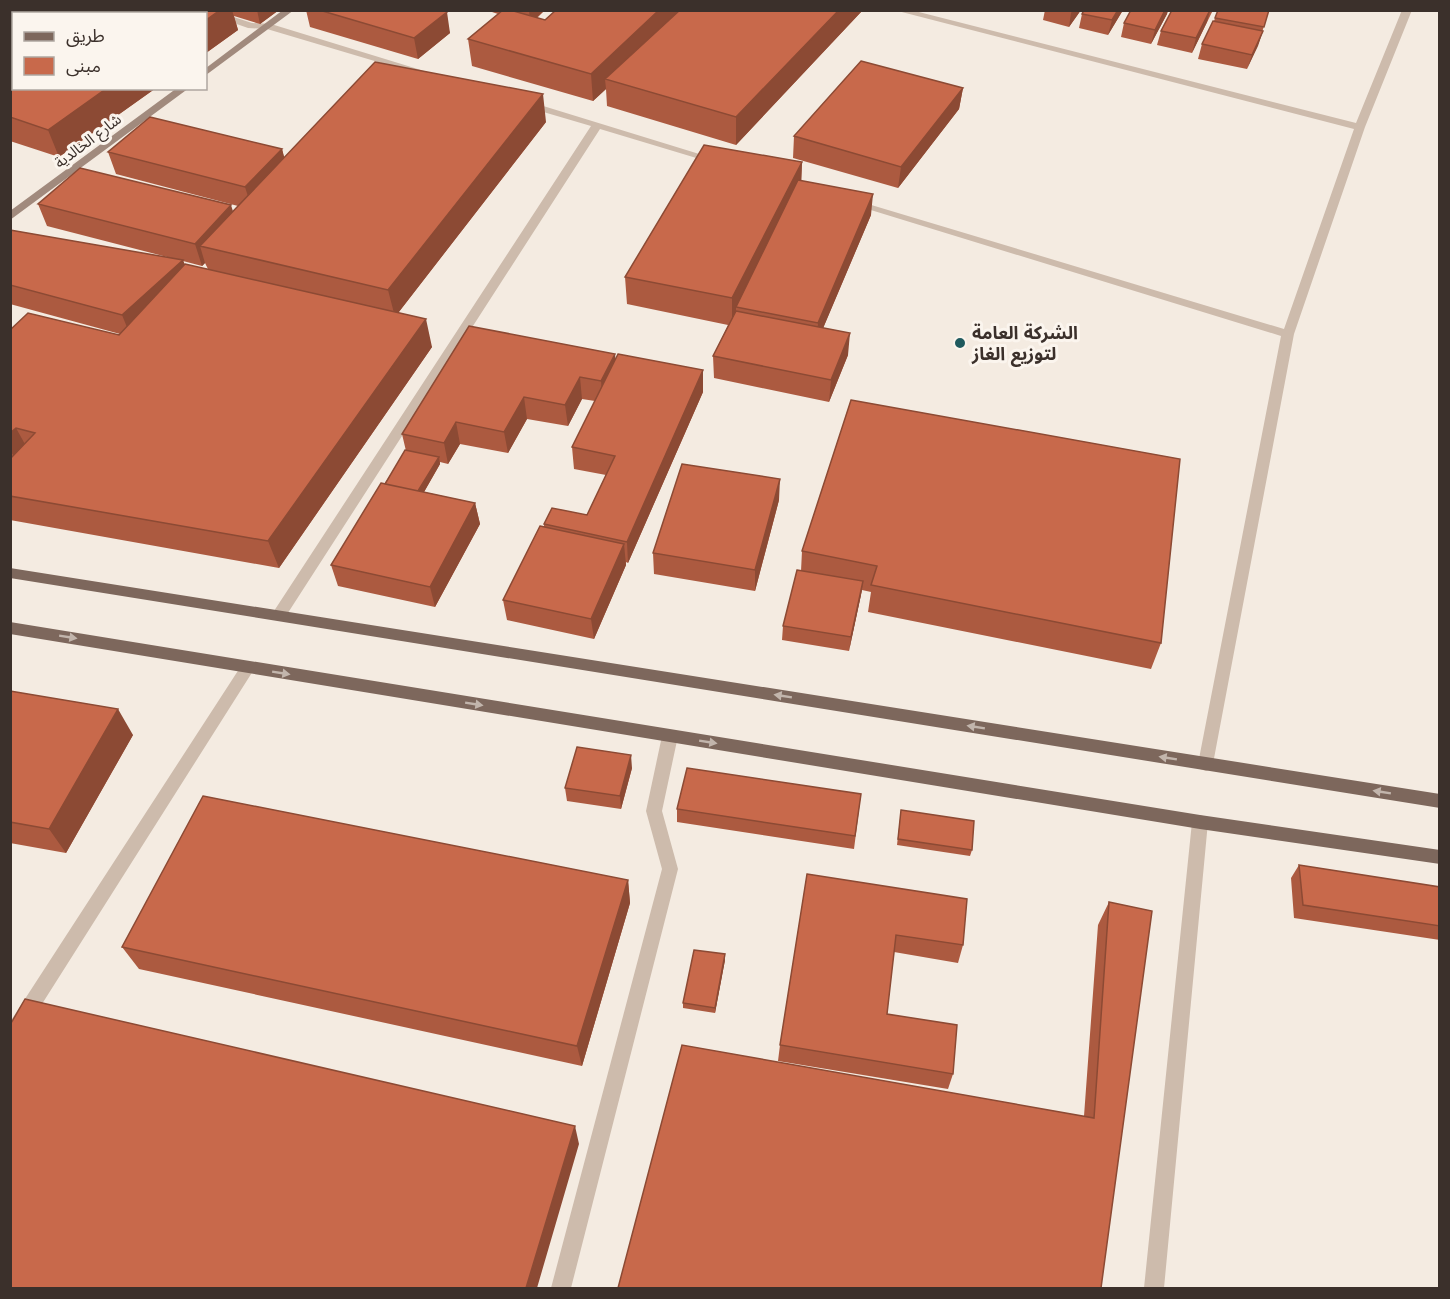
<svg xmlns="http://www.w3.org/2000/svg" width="1450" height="1299" font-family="Jost,'Noto Sans Arabic',sans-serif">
	<rect width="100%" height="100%" fill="#f4ebe1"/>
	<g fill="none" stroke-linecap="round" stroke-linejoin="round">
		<path fill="#cdbbac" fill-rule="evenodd" d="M670 730 676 731 678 736 662 811 678 869 571 1288H551L662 869 646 811 662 736 664 731Z"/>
		<path fill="#cdbbac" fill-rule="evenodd" d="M197 10H212L252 23 271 24 434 74 425 76 267 29 248 28Z
			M894 10H911L1356 123 1402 10H1412L1365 127 1294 334 1212 769 1206 771 1200 769 1198 764 1281 336 848 203 854 200 858 201 1284 329 1354 129Z
			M527 101 722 161 717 164 713 163 600 129 284 619H274L272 615 274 611 591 126 523 106 522 104Z
			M248 661 253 663 256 667 253 671 16 1045 10 1048V1022L243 663Z
			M1200 815 1206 817 1208 822 1164 1288H1144L1192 822 1194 817Z"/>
		<path fill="#a18a7d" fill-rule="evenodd" d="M283 10H294L206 75V68Z
			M177 88H189L10 220V211Z"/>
		<path fill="#7d675c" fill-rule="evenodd" d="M10 568 1440 794V808L10 578Z
			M10 622 1200 815 1440 850V864L1200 829 10 634Z"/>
	</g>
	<path fill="#ac5a40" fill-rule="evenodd" d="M10 10H279L260 24 234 16 238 30 206 53V14L14 88H156L59 157 10 141Z
		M306 10H441L450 33 418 59 310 27Z
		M486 10H545L537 18 545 20 556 10H861V12L736 145 607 106 606 89 593 101 472 66 468 39 498 14Z
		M1045 10H1081L1069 27 1043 20Z
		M1084 10H1123L1108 35 1079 28 1082 14Z
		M1165 10H1168L1167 14 1151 44 1121 37 1124 23Z
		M1172 10H1213L1192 53 1157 45 1161 31Z
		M1218 10H1269L1259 42 1247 69 1198 59 1202 44 1214 21Z
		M963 88 959 109 898 188 793 158 794 136Z
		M546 122 398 313 432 347 279 568 10 520V330L119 335 120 334 10 304V230L171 258 47 226 38 204 233 211 238 206 116 174 108 152 282 149 284 158ZM183 261 202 266 205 263 208 269 185 265Z
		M802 162 801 181 871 215 823 328 848 355 829 402 714 378 713 356 728 325 627 304 625 277Z
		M616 359 703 370V392L628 563 626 562V565L594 639 507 620 503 600 544 527V524L587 515 606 475 574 469 572 447 595 401 582 399 568 426 527 419 508 453 460 444 448 464 440 462V464L424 492 475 503 480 524 435 607 338 586 331 565 406 451 402 434Z
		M851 400 1161 643 1151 669 868 612 871 592 862 590 849 651 782 640 783 626 801 571 802 551Z
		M779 500 755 591 654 574 653 553Z
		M10 691 133 735 66 853 10 843Z
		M632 768 621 809 567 801 565 788Z
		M861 794 854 849 677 822V809Z
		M901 810 972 850 970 856 897 845Z
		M1299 865 1440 887V940L1294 918 1291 878Z
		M807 874 963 945 958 963 894 952 887 1014 953 1074 948 1089 778 1061 780 1045Z
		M628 880 630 903 582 1066 139 969 122 947Z
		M1109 902 1101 1288 1084 1116 1098 925Z
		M725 960 715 1013 683 1008V1003Z"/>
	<path fill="#8c4a34" d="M71 10H122L117 14H66Z
		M220 10H232L238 30 206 53V20Z
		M257 10H279L260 24Z
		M529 10H545L530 23Z
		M659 10H689L605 79 606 89 593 101 591 74Z
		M839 10H861V12L736 145V117Z
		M1073 10H1081L1069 27 1071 13Z
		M1118 10H1123L1108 35 1112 20Z
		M1165 10H1168L1167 14 1151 44 1155 30Z
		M1210 10 1207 22 1192 53 1196 38Z
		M447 12 450 33 418 59 414 38Z
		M1263 31 1258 46 1247 69 1252 55Z
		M107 88H156L59 157 48 130Z
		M963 88 959 109 898 188 901 167Z
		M543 94 546 122 395 317 388 290Z
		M282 149 288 171 252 209 245 187Z
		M802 162 801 190 736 307V318L732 326V298Z
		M873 194 871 215 816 345 818 323Z
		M231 205 238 227 200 246 205 263 202 266 195 244Z
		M183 260 191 281 131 337 122 315Z
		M426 319 432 347 279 568 268 541Z
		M850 333 848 355 829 402 831 380Z
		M615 354 617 375 603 403 601 381Z
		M703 370V392L628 563 627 542Z
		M580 377 582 399 568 426 565 405Z
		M524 397 527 419 508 453 504 432Z
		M456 422 460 444 448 464 444 443Z
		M16 428 31 455 20 467 10 450V433Z
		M439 457 440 464 420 499 418 492Z
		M780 479 779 500 755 591V570Z
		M475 503 480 524 435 607 430 587Z
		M624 544 626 565 594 639 591 619Z
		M863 581 861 595 849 651 851 637Z
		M118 709 133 735 66 853 49 829Z
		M631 755 632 768 621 809 620 796Z
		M628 880 630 903 582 1066 577 1046Z
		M725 954V960L715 1013V1008Z
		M575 1126 579 1144 537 1288H526Z"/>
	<path fill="#c8694b" stroke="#8c4a34" stroke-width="1.5" d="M10 10H71L66 14H14V47L10 49Z
		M78 10H220L206 20V14H73Z
		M319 10H441L447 12 414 38Z
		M503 10H510L545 20 556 10H659L591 74 468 39Z
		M680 10H839L736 117 605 79Z
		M1084 10H1118L1112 20 1082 14Z
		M1131 10H1165L1155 30 1124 23Z
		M1172 10H1210L1196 38 1161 31Z
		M1218 10H1269L1264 27 1215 18Z
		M1213 21 1263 31 1252 55 1202 44Z
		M14 51V88H107L48 130 10 117V53Z
		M861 61 963 88 901 167 794 136Z
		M375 62 543 94 388 290 200 246Z
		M150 117 282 149 245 187 108 152Z
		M704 145 802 162 732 298 625 277Z
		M80 168 231 205 195 244 38 204Z
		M798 180 873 194 818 323 736 307Z
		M10 230 183 260 122 315 10 285Z
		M185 264 426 319 268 541 10 496V459L35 433 16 428 10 433V330L28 313 119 335Z
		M736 311 850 333 831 380 713 356Z
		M469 326 615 354 601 381 580 377 565 405 524 397 504 432 456 422 444 443 402 434Z
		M618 354 703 370 627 542 544 524 552 508 587 515 615 456 572 447Z
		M851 400 1180 459 1161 643 871 585 877 566 802 551Z
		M405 450 439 457 418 491 385 484Z
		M682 464 780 479 755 570 653 553Z
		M381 483 475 503 430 587 331 565Z
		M540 526 624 544 591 619 503 600Z
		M797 570 863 581 851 637 783 626Z
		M10 691 118 709 49 829 10 822Z
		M577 747 631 755 620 796 565 788Z
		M687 768 861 794 855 836 677 809Z
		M203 796 628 880 577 1046 122 947Z
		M901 810 974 821 972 850 898 839Z
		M1299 865 1440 887V926L1303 905Z
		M807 874 967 899 963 945 896 935 887 1014 957 1025 953 1074 780 1045Z
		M1109 902 1152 911 1101 1288H618L682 1045 1094 1118Z
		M694 950 725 954 715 1008 683 1003Z
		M25 999 575 1126 526 1288H10V1025Z"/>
	<defs><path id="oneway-solid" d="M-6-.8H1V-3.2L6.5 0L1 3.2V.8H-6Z" transform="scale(1.5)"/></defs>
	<g fill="#c2b5ac">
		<use href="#oneway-solid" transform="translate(68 637) rotate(9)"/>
		<use href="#oneway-solid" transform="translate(281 673) rotate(9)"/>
		<use href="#oneway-solid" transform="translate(783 696) rotate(-171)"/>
		<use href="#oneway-solid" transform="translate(474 704) rotate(9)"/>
		<use href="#oneway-solid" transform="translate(976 727) rotate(-171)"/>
		<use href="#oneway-solid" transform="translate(708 742) rotate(9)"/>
		<use href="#oneway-solid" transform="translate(1168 758) rotate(-171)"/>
		<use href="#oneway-solid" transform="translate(1382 792) rotate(-171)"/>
	</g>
	<circle fill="#1f5a5e" stroke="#fbf5ee" stroke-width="2" cx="960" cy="343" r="6"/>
	<g text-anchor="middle" stroke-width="6" stroke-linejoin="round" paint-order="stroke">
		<g font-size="15" fill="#3b302b" stroke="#fbf5ee">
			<text transform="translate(88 141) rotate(-37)" y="5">شارع الخالدية</text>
		</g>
		<g font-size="18" font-weight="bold" fill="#3b302b" stroke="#fbf5ee" text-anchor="start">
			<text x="972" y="339">الشركة العامة<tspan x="972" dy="21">لتوزيع الغاز</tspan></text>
		</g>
	</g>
	<rect width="1450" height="1299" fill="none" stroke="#3b302b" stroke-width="24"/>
	<rect x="12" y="12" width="195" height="78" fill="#fbf5ee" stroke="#aea6a0" stroke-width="1.5"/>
	<rect x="24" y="32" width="30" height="9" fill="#7d675c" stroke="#aea6a0" stroke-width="1.5"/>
	<text x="66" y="42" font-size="18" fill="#3b302b">طريق</text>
	<rect x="24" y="57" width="30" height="18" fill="#c8694b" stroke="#aea6a0" stroke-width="1.5"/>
	<text x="66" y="72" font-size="18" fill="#3b302b">مبنى</text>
</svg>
